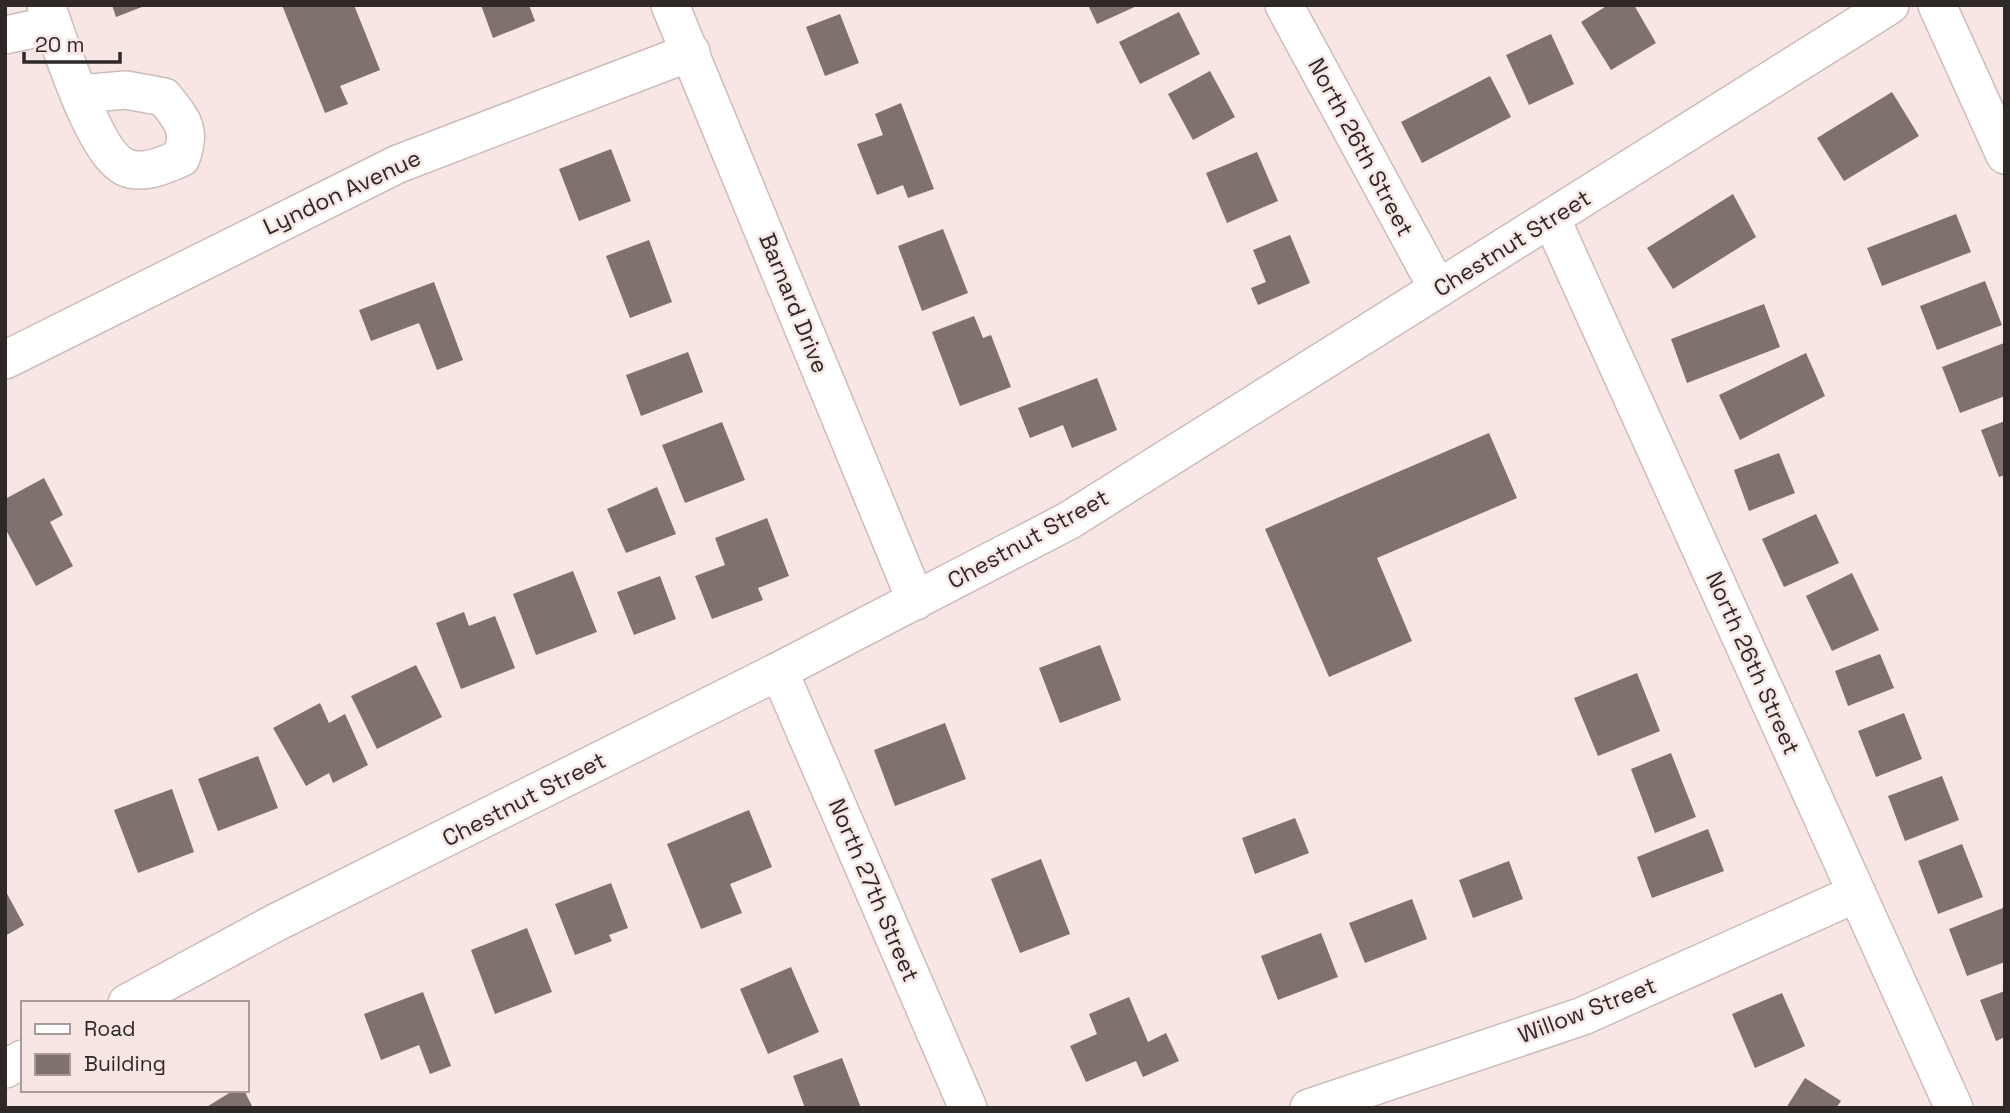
<svg xmlns="http://www.w3.org/2000/svg" width="2010" height="1113" font-family="'Space Grotesk',sans-serif">
	<rect width="100%" height="100%" fill="#f7e6e3"/>
	<path fill="#7f716e" d="M112 5H147L116 17Z
		M282 5H354L380 70 340 86 348 104 325 113Z
		M481 5H529L535 21 493 38Z
		M1088 5H1139L1097 24Z
		M1608 5H1634L1656 43 1611 70 1581 22Z
		M1179 12 1200 54 1140 84 1119 42Z
		M840 14 859 63 825 76 806 27Z
		M1551 34 1574 84 1529 105 1506 55Z
		M1210 71 1235 117 1193 140 1168 94Z
		M1490 76 1511 117 1422 163 1401 122Z
		M1892 92 1919 136 1844 181 1817 138Z
		M901 103 934 189 908 198 903 185 877 195 857 144 883 135 875 114Z
		M611 149 631 201 579 221 559 169Z
		M1257 152 1278 201 1227 223 1206 173Z
		M1733 194 1756 237 1673 289 1647 248Z
		M1956 214 1971 252 1882 286 1867 248Z
		M943 229 968 293 922 311 898 246Z
		M1290 235 1310 283 1258 305 1251 288 1266 282 1253 250Z
		M649 240 672 302 630 318 606 256Z
		M1985 281 2002 325 1937 350 1920 306Z
		M434 282 463 360 437 370 419 323 371 341 359 310Z
		M1764 304 1780 347 1687 383 1671 339Z
		M974 316 983 338 991 335 1011 387 960 406 932 332Z
		M2004 343 2005 396 1960 413 1942 367Z
		M688 352 703 392 641 416 626 375Z
		M1806 353 1825 396 1740 440 1719 395Z
		M1097 378 1117 430 1072 448 1063 425 1030 438 1018 408Z
		M2005 421V475L1999 477 1981 430Z
		M722 422 745 480 685 503 662 445Z
		M1489 433 1517 498 1377 558 1412 641 1329 677 1265 529Z
		M1779 453 1795 493 1749 511 1734 470Z
		M44 478 63 515 50 522 73 566 36 586 5 528V499Z
		M657 487 676 534 626 553 607 509Z
		M1816 514 1839 563 1784 587 1762 539Z
		M767 518 789 576 758 588 763 600 712 619 695 576 725 565 715 538Z
		M573 571 597 632 536 655 513 594Z
		M1852 573 1879 630 1832 651 1806 596Z
		M660 576 676 619 634 635 617 592Z
		M464 612 469 626 495 616 515 668 461 689 436 623Z
		M1100 645 1121 700 1060 723 1039 668Z
		M1880 654 1894 688 1848 706 1835 671Z
		M416 665 442 717 377 749 351 696Z
		M1637 673 1660 731 1598 756 1574 698Z
		M320 703 329 723 345 714 368 765 333 783 329 773 306 786 273 728Z
		M1904 713 1922 759 1876 777 1858 731Z
		M945 723 966 779 895 806 874 750Z
		M1671 753 1696 817 1655 833 1631 769Z
		M258 756 278 808 218 831 198 779Z
		M1942 776 1959 820 1905 841 1888 796Z
		M172 789 194 852 138 873 114 810Z
		M749 810 772 867 730 884 742 913 701 929 667 844Z
		M1295 818 1309 853 1255 874 1242 838Z
		M1708 829 1724 871 1652 898 1637 857Z
		M1962 844 1983 897 1938 914 1918 861Z
		M1041 859 1070 934 1020 953 991 879Z
		M1509 861 1523 899 1473 918 1459 880Z
		M611 883 628 928 609 935 612 941 575 955 555 904Z
		M5 890 24 925 5 936Z
		M1412 899 1427 939 1365 963 1349 923Z
		M2003 908 2005 962 1967 976 1949 929Z
		M527 928 552 992 495 1014 471 950Z
		M1321 933 1338 977 1278 1000 1261 956Z
		M791 967 819 1032 768 1054 740 989Z
		M2005 991V1037L1996 1041 1980 1000Z
		M423 992 451 1066 430 1074 419 1045 381 1060 364 1014Z
		M1782 993 1805 1046 1755 1068 1732 1014Z
		M1129 997 1148 1042 1166 1033 1179 1061 1143 1077 1136 1061 1086 1082 1070 1046 1097 1034 1089 1014Z
		M842 1058 861 1108H805L793 1076Z
		M1805 1078 1841 1101 1836 1108H1786Z
		M234 1090H244L253 1108H205Z"/>
	<g fill="none" stroke-linecap="round" stroke-linejoin="round">
		<defs>
			<path id="minor" d="M46 5C59 39 95 161 130 169 148 173 164 165 181 158 192 129 182 120 164 97L126 90 79 94
				M670 5 916 601
				M1284 5 1438 289
				M1937 5 2005 155
				M5 35 53 25
				M1551 218 1954 1108
				M5 360 398 164 691 52
				M779 671 968 1108
				M127 1003 275 923 779 671 1068 521 1890 5
				M5 1069 23 1059
				M1309 1108 1583 1016 1857 893"/>
		</defs>
		<use href="#minor" stroke="#cdbdba" stroke-width="40"/>
		<use href="#minor" stroke="#fff" stroke-width="37"/>
	</g>
	<g text-anchor="middle" stroke-width="5" stroke-linejoin="round" paint-order="stroke">
		<g font-size="23" fill="#2e2827" stroke="#f7e6e3">
			<text transform="translate(1361 147) rotate(62)" y="8">North 26th Street</text>
			<text transform="translate(342 192) rotate(-25)" y="8">Lyndon Avenue</text>
			<text transform="translate(1512 243) rotate(-32)" y="8">Chestnut Street</text>
			<text transform="translate(794 303) rotate(68)" y="8">Barnard Drive</text>
			<text transform="translate(1028 539) rotate(-29)" y="8">Chestnut Street</text>
			<text transform="translate(1753 663) rotate(66)" y="8">North 26th Street</text>
			<text transform="translate(524 799) rotate(-27)" y="8">Chestnut Street</text>
			<text transform="translate(874 890) rotate(67)" y="8">North 27th Street</text>
			<text transform="translate(1587 1010) rotate(-21)" y="8">Willow Street</text>
		</g>
	</g>
	<rect width="2010" height="1113" fill="none" stroke="#2e2827" stroke-width="14"/>
	<rect x="21" y="1001" width="228" height="91" fill="#f7e6e3" stroke="#a79a98" stroke-width="2"/>
	<rect x="35" y="1024" width="35" height="10" fill="#ffffff" stroke="#a79a98" stroke-width="2"/>
	<text x="84" y="1036" font-size="21" fill="#2e2827">Road</text>
	<rect x="35" y="1054" width="35" height="21" fill="#7f716e" stroke="#a79a98" stroke-width="2"/>
	<text x="84" y="1071" font-size="21" fill="#2e2827">Building</text>
	<path d="M24 52v10h96v-10" fill="none" stroke="#2e2827" stroke-width="3.5"/>
	<text x="35" y="52" font-size="21" fill="#2e2827" stroke="#f7e6e3" stroke-width="5" paint-order="stroke">20 m</text>
</svg>
